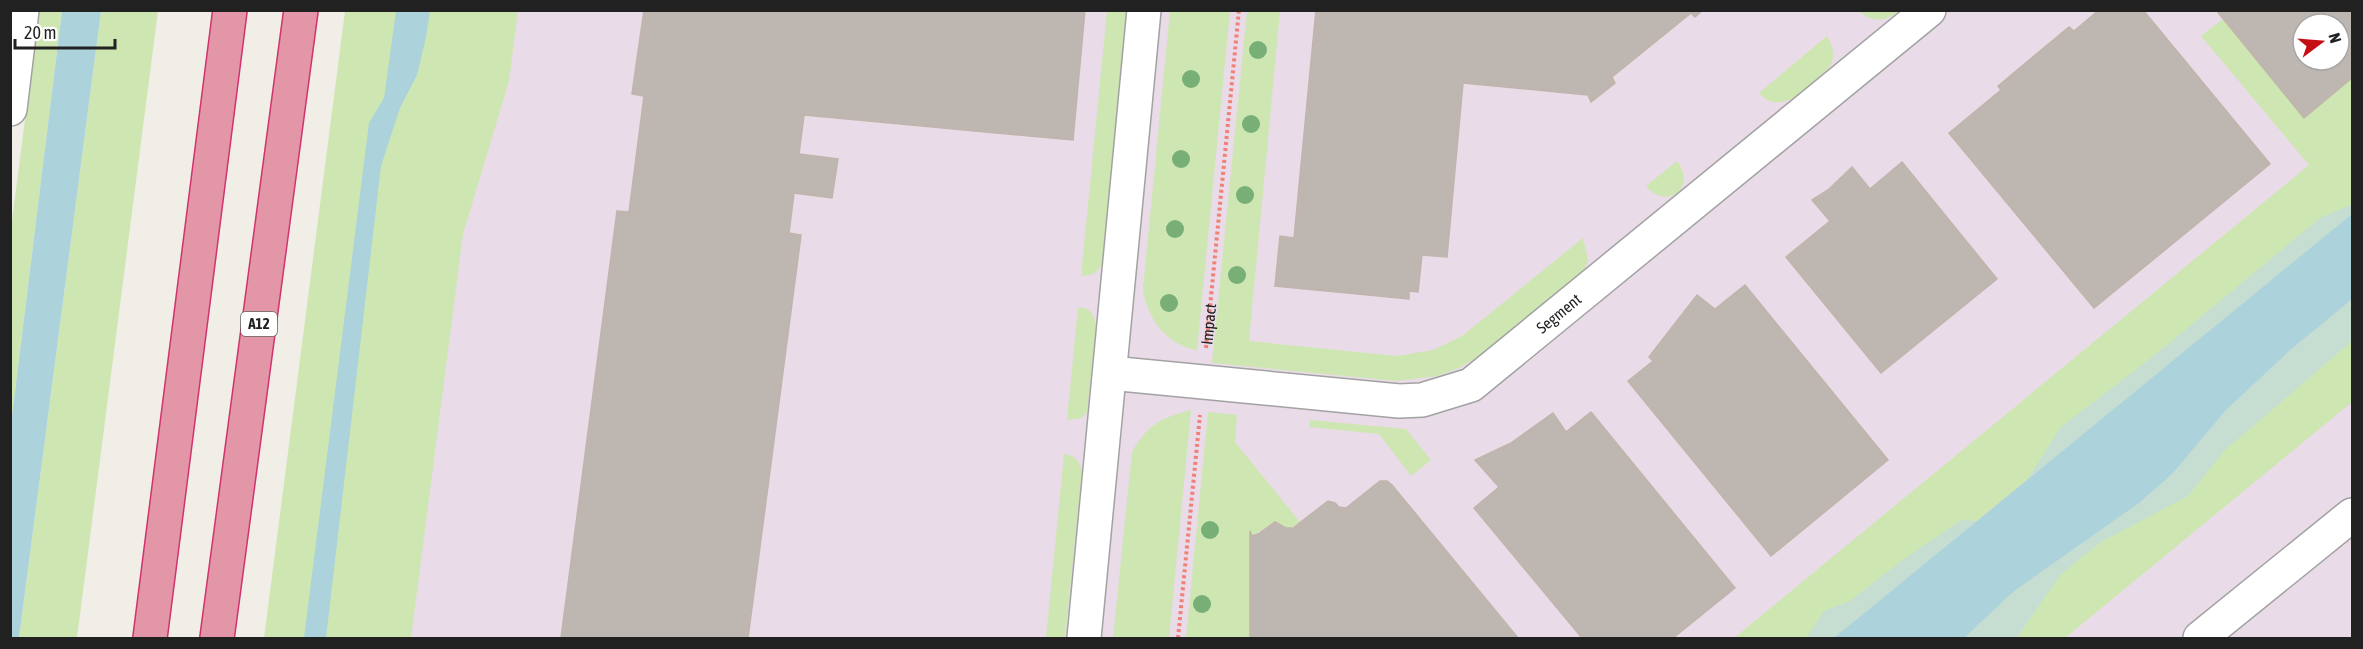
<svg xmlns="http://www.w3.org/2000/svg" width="2363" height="649" font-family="'Asap Condensed',sans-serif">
	<rect width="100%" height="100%" fill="#f1eee8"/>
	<path fill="#e9dbe7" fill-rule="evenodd" d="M414 11H2352V638H316ZM2303 24H2339V60H2303Z"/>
	<path fill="#cee7b2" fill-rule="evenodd" d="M39 11H62L11 424V228Z
		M101 11H158L77 638H19Z
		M345 11H518L509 81 463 234 411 638H264Z
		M1107 11H1127L1102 264C1097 274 1092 275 1081 276Z
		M1170 11H1230L1197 350C1167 345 1147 319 1143 289Z
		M1247 11H1280L1249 341 1397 356 1433 350 1462 336 1583 238 1588 260 1584 270 1479 356 1459 368 1437 376 1397 381 1212 363Z
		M1859 11H1899C1885 22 1873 23 1859 11Z
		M2233 11H2352V214L1834 638H1734L2309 165 2201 36ZM2303 24H2339V60H2303Z
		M1827 36C1834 48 1836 58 1828 69 1810 84 1782 119 1759 93Z
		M1677 161C1698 188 1666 211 1646 186Z
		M2352 299V402L2065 638H1964Z
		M1078 307C1091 308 1095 315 1096 327L1087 412 1082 418 1067 420Z
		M1191 410 1169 638H1113L1132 452C1148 424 1161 418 1191 410Z
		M1208 412 1237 415 1235 442 1300 522 1289 529 1275 522 1252 536 1250 532V638H1186Z
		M1310 420 1406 429 1431 460 1411 476 1379 434 1309 427Z
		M1064 454C1076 456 1079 460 1082 471L1065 638H1046Z"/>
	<path fill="#c6ded2" d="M2352 204V223L2027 480 2061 427 2156 354 2320 218Z
		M2352 281V341L2224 451 2188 496 2101 542 2060 575 2017 638H1951Z
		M1961 520 1977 521 1970 536 1845 638H1808L1807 637 1824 611 1850 601 1904 559Z"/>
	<path fill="#acd2db" d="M62 11H101L19 638H11V424Z
		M396 11H430L426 37 417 75 400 108 381 166 326 638H304L369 123 384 98Z
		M2352 214V299L2289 351 2226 410 2172 474 2139 503 2014 591 1964 638H1834Z"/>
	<path fill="#beb7b1" stroke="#c2b4ab" stroke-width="1.5" fill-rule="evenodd" d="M644 10H1085L1073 140 804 115 799 154 838 159 832 198 794 193 789 233 801 235 748 638H561L617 211 629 212 644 96 632 94Z
		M1316 10H1703L1695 17 1691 13 1612 77 1615 83 1591 102 1588 95 1463 83 1447 257 1422 255 1418 292 1409 291V299L1275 286 1280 236 1294 238Z
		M2099 10H2143L2270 164 2094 308 1949 133 2001 90 1998 86 2069 27 2074 31Z
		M2216 10H2352V78L2304 118ZM2303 24H2339V60H2303Z
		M1902 162 1997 279 1881 373 1786 257 1830 221 1812 200 1828 190 1852 167 1870 189Z
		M1745 285 1888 460 1771 556 1628 381 1653 361 1649 357 1697 295 1715 309Z
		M1591 412 1735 588 1673 638H1582L1474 508 1499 487 1475 460 1511 443 1553 413 1566 432Z
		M1380 481H1387L1392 485 1518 638H1250V531L1252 536 1258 534 1275 522 1286 528H1293L1328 501 1335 503 1339 507 1346 508Z"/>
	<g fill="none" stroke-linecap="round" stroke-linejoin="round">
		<defs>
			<g id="minor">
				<path d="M10 109 22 10"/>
				<path id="s2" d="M1110 373 1399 401 1422 400 1471 385 1929 10"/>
				<path d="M1084 638 1144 10"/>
				<path d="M2200 638 2352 515"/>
			</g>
			<path id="highway" d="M150 638 230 10
				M217 638 301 10"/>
		</defs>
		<use href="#minor" stroke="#a2a2a2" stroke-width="36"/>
		<use href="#highway" stroke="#d1336f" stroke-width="36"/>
		<g stroke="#f18079" stroke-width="4" stroke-dasharray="3 3" stroke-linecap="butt">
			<path id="s1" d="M1206 348 1239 10"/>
			<path d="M1178 638 1200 415"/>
		</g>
		<use href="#minor" stroke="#fff" stroke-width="33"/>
		<use href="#highway" stroke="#e296a7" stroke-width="33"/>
	</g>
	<g fill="#77af76">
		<circle cx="1258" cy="50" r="9"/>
		<circle cx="1191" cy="79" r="9"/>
		<circle cx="1251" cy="124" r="9"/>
		<circle cx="1181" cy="159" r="9"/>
		<circle cx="1245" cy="195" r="9"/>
		<circle cx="1175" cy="229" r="9"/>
		<circle cx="1237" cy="275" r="9"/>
		<circle cx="1169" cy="303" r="9"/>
		<circle cx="1210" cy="530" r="9"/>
		<circle cx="1202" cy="604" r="9"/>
	</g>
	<g text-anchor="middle" stroke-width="5" stroke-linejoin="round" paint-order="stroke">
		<rect fill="#fff" stroke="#646464" stroke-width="1.5" x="241" y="312" width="36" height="24" rx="4.5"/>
		<g font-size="15" font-weight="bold" fill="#212121">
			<text x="259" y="329">A12</text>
		</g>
		<g font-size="16" fill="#212121" stroke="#fff">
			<text dy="6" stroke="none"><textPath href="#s2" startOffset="478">Segment</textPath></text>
			<text dy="6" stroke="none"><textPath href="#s1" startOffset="24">Impact</textPath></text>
		</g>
	</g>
	<rect width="2363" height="649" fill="none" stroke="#212121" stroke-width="24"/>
	<g transform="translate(2321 42) rotate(74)"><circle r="28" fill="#ffffff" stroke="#a6a6a6" stroke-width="1.5"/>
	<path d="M0-4.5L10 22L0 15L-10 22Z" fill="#c50d14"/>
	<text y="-9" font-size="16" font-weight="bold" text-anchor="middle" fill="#212121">N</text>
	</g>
	<path d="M15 39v9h100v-9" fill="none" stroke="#212121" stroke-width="3"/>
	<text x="24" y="39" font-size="18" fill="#212121" stroke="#ffffff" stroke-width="4.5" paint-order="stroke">20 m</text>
</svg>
